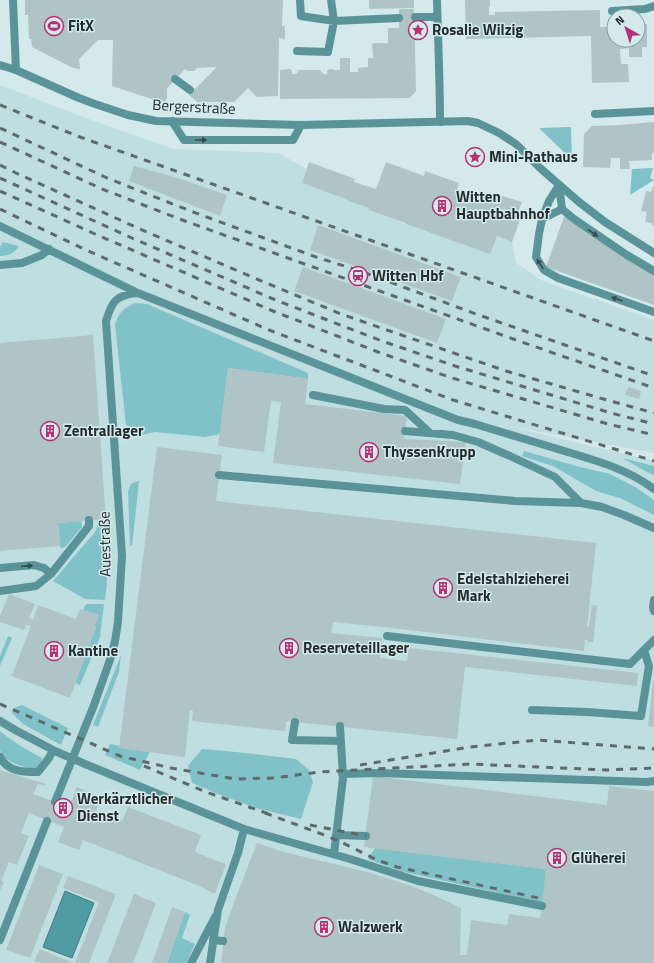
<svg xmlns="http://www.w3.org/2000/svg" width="654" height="963" font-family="'Titillium Web',sans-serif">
	<rect width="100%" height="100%" fill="#d3e9eb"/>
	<path fill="#bfdee1" d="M0 85 83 117 173 149 278 153 307 169 302 183 348 200V201L369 208V210L439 236 440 235 497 236 512 242 516 263 543 281 654 320V453L508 426 654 461V963H0Z"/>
	<path fill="#80c2c8" d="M571 127 572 160 539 128Z
		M653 168 650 178 654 180 630 195 632 169Z
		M3 242 19 246C13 254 10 255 0 256V247Z
		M135 303 147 304 308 373V379L228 368 220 434 205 437 155 432 137 436 134 430 126 425 115 325C119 313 122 309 135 303Z
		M524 451 580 467 610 474 637 488 654 500V515L620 498 596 491 553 466 537 461 522 456Z
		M622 458 654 466V475L645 471Z
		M139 481 132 546 130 545 128 491 131 484 135 482Z
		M106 519 105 565 107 583 105 600 85 599 53 581 95 532 97 527V520Z
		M81 521 82 527 65 547 61 548 60 546 58 523Z
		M86 604H104L100 637 80 685 75 683 96 627 94 626 99 615 83 610Z
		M8 636 12 638 0 666V656Z
		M121 655 119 672 98 727 93 725Z
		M22 705 68 728 61 745 23 724 12 713 14 708Z
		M0 731C13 742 27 750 42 758L41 762 35 769C24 767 4 763 0 750 0 745 0 736 0 731Z
		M110 744 150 752 140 770 105 755Z
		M202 749 236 752 296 759 309 770 313 782 301 819 256 808 218 794 192 783 188 766Z
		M375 848 546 869 543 903 400 871 368 859Z
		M185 912 190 915 182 938 195 944 186 963H167Z"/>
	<path fill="#519ba2" stroke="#447a7f" d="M65 891 94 903 72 958 43 947Z"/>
	<path fill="#afc4c6" d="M25 0H283L282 26H285V39L279 38 278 96 257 97 248 88 234 102H197L189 95 217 67 197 68 194 71H187L185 69 167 88V98L165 101H158L112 86 113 40H98L79 59 80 69 73 68 32 47 31 39H29L28 15H25Z
		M369 0H414V8L369 9Z
		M465 0H490V7H489V15H495V12L600 10V27H608L607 24H614V40H638V24H647V47H642V57H629V48L620 49 621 64H628L629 82 592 83 591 36 466 39Z
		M399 9H414L416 91 410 98 280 99V70L290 69 292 71V74H296L299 70H320L323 74H327V71L330 69H332L334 70H340V58H350V72H358V68L368 67V58H373L372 43H388V28H399Z
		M654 122V153H652V160L629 161 630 169H620V158H611L610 168 583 167 584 134 592 126 619 125Z
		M309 162 355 179 354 182 376 189 386 162 424 176 425 171 459 183 457 189 498 204 502 196 522 202 517 215 521 217 512 242 497 236 490 254 406 224V223L368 210 369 208 348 201V200L302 183Z
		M134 166 181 179 227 195 220 216 129 181Z
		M653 186 654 187V226L652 225V223L645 222 647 212 641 211 646 191 651 192Z
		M566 211 654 270V305L546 267Z
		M318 225 461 277 452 301 310 250Z
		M303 267 446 319 437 343 294 291Z
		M93 335 106 519 58 523 60 546 0 551V343Z
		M228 368 308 379 305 404 407 416 404 439 466 442 460 484 273 463 281 402 271 401 264 452 218 446Z
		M628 387 641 391 639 399 625 395Z
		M157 447 222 455 216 501 596 543 587 627H589L592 605 597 606 593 642H587L588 640H585L584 651 383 627 333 622 331 633 382 638 380 658 407 661 409 648 638 673 637 686 465 667 457 739 286 721 285 731 192 721 193 711 190 710 185 757 119 748Z
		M9 594 35 604 29 618 33 620 38 605 76 619 80 609 99 615 94 626H96L70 698 9 675V674L12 675 31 626 26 625 24 630 0 622V616Z
		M653 681 654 682V727L648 726Z
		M0 770 46 784V786L38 784 33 794 69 807 77 787 101 797 96 811 122 821 128 807 201 835 195 851 197 853 226 864 215 894 197 885 83 840 79 850 58 842 64 827 29 813 21 833 29 836 28 838 17 865 9 862 2 879V881L4 882 0 891Z
		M373 776 607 805 609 786 654 791V963H221L225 928 235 900 257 843 284 852 367 872 409 885 436 896 461 908 460 955H467L471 920 507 925 509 914 540 918 542 906 546 869 364 847Z
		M39 865 63 874 30 958 6 950Z
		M68 876 116 894 89 963H75L99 902 63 888Z
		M134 894 156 903 133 963H107Z
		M172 907 185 912 167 963H152Z
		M40 949 73 963H40L34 961Z"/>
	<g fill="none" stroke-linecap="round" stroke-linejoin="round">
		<path stroke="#5a9499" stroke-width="8" d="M300 0 301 16 334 21 399 18
			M612 11 645 9 654 6
			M415 17H437
			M297 51 328 52 334 21 331 0
			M175 79 190 90
			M172 121 184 140H293L301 125
			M559 185 549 201 542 219 539 234 536 257 544 270 558 278 654 312
			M559 185 562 209 574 219 627 255 654 271
			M542 219 562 209
			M0 226 138 293 458 420 475 424C504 433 532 441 561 450 593 460 626 468 654 489
			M0 265 22 263 42 255 49 249
			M313 395 384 409 405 410 430 433
			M405 431 453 435 478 442 510 456 555 477 581 503
			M219 475 515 501 581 503 602 507 624 515 654 528
			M0 568 34 565 44 568 51 574
			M0 591 36 586 51 574 89 526V520
			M654 600 653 607 654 611
			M387 636 630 664 654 640
			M532 710 587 712 641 716 649 666 644 650
			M0 721 17 731 57 752 85 764 244 829 350 859 418 881 542 906
			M295 722 292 740 341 741
			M0 757C8 772 23 772 38 772L49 758 53 750
			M342 774 380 773 647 782 654 781
			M55 802 94 705 111 657 115 641 118 622 122 556 106 321C112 301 116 295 137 293
			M336 835 366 836
			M334 854 343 778 340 726
			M0 940 47 821
			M213 940 223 941
			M191 963 215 917
			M210 963 218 910 238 853 244 829"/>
		<path stroke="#5a9499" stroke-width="8" d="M13 0 16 70"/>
		<path stroke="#5a9499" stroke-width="8" d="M437 0C438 41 440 81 440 122
			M595 114 654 111"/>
		<path stroke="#5a9499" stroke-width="8" d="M0 65 16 70 79 98 95 104 128 115 156 121 301 125 468 121 478 123 499 133 516 144 540 168 579 202 605 222 654 253"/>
		<path stroke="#5d6a6b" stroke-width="3" stroke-dasharray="7 7" stroke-linecap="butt" d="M0 105 80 137 654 341
			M0 128 107 178 193 212 316 257 360 271 476 314 654 376
			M0 142 102 189 185 221 516 340 654 388
			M0 165 16 173 140 229 264 282 341 314 387 330 506 371 614 402 654 413
			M0 178 134 239 278 301 382 341 455 366 611 413 654 424
			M0 191 95 234 273 311 378 352 452 378 608 424 654 435
			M0 209 86 250 269 330 453 400 654 461
			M0 704 120 756 171 768 235 779 274 778 319 772 470 764 607 770 654 768
			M360 765 470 747 538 740 654 749
			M144 766 206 792 269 814
			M265 813 327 836 343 843 377 860 397 867 543 899
			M310 825 366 836"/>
	</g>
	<defs><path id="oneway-solid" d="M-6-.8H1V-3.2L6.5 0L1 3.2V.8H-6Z"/></defs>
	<g fill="#344b4d">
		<use href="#oneway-solid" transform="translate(201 140)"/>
		<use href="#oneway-solid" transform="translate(593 233) rotate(34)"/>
		<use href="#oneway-solid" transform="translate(540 264) rotate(-121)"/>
		<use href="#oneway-solid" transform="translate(617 299) rotate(-161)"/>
		<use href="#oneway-solid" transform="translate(27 566) rotate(-5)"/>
	</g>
	<defs>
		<symbol id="stadium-ring" viewBox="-11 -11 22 22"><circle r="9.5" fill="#d3e9eb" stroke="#b73175" stroke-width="1.5"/><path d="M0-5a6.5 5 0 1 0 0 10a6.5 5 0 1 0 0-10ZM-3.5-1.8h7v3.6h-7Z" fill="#b73175"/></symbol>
		<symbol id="sight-ring" viewBox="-11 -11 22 22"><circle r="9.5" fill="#d3e9eb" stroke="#b73175" stroke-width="1.5"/><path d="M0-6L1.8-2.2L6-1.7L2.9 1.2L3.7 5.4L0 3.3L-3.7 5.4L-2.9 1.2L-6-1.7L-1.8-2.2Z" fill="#b73175"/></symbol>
		<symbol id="building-ring" viewBox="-11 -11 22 22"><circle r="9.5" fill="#d3e9eb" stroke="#b73175" stroke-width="1.5"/><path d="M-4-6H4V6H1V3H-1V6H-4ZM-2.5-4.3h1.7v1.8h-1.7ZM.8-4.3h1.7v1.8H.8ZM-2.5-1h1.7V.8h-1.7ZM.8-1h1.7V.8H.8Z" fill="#b73175"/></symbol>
		<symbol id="station-ring" viewBox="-11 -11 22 22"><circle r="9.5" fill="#d3e9eb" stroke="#b73175" stroke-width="1.5"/><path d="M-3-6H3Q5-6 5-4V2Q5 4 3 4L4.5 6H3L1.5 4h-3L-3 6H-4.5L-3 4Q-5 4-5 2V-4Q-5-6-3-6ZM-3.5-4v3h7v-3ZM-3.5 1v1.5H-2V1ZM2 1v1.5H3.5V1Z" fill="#b73175"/></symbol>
	</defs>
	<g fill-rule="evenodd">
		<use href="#stadium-ring" x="43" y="15" width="22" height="22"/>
		<use href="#sight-ring" x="407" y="19" width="22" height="22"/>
		<use href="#sight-ring" x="464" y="146" width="22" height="22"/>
		<use href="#building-ring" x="431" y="195" width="22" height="22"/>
		<use href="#station-ring" x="347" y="265" width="22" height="22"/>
		<use href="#building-ring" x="39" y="420" width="22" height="22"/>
		<use href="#building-ring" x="358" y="441" width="22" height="22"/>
		<use href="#building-ring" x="432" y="577" width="22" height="22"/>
		<use href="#building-ring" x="278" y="637" width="22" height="22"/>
		<use href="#building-ring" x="43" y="640" width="22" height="22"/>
		<use href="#building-ring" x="52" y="797" width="22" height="22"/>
		<use href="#building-ring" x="546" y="847" width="22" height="22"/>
		<use href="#building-ring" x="313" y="916" width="22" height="22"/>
	</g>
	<g text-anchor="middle" stroke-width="3" stroke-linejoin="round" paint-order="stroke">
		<g font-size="15" font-weight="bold" fill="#242c2d" stroke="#d3e9eb" text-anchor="start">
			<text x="68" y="31">FitX</text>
			<text x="432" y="35">Rosalie Wilzig</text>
			<text x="489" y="162">Mini-Rathaus</text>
			<text x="456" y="202">Witten<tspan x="456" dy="17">Hauptbahnhof</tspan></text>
			<text x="372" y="281">Witten Hbf</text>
			<text x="64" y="436">Zentrallager</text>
			<text x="383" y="457">ThyssenKrupp</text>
			<text x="457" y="584">Edelstahlzieherei<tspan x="457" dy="17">Mark</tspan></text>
			<text x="303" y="653">Reserveteillager</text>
			<text x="68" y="656">Kantine</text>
			<text x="77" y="804">Werkärztlicher<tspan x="77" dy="17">Dienst</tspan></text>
			<text x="571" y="863">Glüherei</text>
			<text x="338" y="932">Walzwerk</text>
		</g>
		<g font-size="15" fill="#242c2d" stroke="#d3e9eb">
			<text transform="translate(194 107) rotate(3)" y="5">Bergerstraße</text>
			<text transform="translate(105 544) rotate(-91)" y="5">Auestraße</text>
		</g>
	</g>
	<g transform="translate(626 28) rotate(321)"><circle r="19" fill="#d3e9eb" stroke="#8d9d9f"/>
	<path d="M0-3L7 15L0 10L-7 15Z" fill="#b73175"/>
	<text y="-6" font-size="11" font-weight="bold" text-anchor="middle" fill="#242c2d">N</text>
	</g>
</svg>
